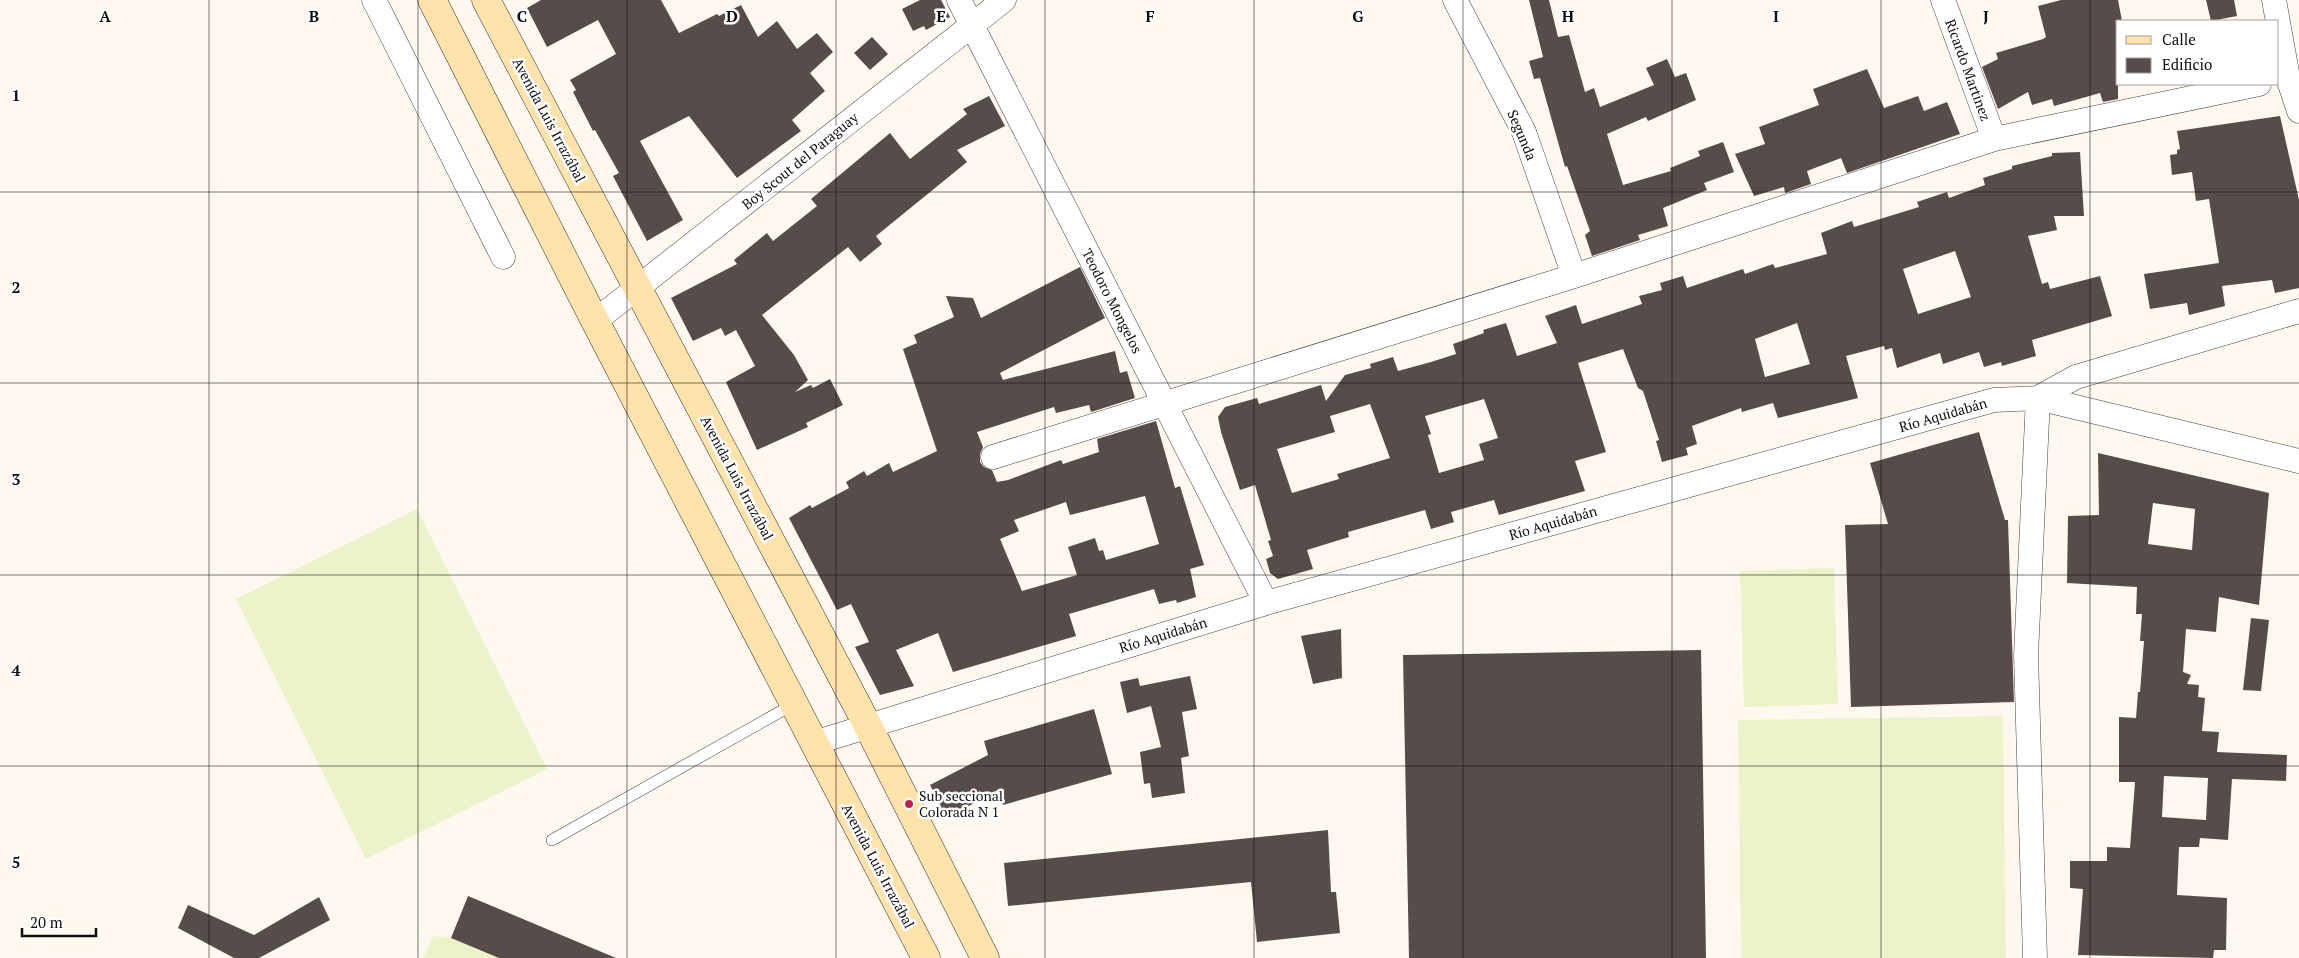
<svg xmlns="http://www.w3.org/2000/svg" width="2299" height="958" font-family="'PT Serif',serif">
	<rect width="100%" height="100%" fill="#fff8ef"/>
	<path fill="#ecf2c9" d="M417 509 547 769 366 859 236 599Z
		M1834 568 1838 704 1744 707 1740 571Z
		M2003 716 2006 958H1741L1738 720Z
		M433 936 451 938 499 958H423Z"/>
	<path fill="#574c4a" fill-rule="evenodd" d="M541 0H661L679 33 717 14 719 16 741 5 758 37 777 21 797 49 817 33 833 52 810 73 825 91 792 120 801 131 737 178 689 116 640 141 683 220 647 241 613 176 619 173 595 130 593 131 573 92 576 90 570 80 616 54 598 20 547 47 527 8Z
		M920 0H941L950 17 926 30 924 26 913 31 902 9Z
		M1529 0H1549L1558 37 1569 35 1585 92 1594 88 1600 107 1654 85 1646 68 1667 59 1675 77 1686 73 1696 100 1648 121 1646 117 1607 134 1623 185 1671 171 1670 168 1700 156 1698 151 1723 142 1734 172 1704 183 1707 190 1663 208 1668 226 1638 235 1640 240 1592 256 1585 235 1590 231 1567 166 1565 167 1540 78 1534 79 1529 61 1543 57Z
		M2061 0H2118L2122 21H2118V99L2103 102 2100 93 2054 106 2052 99 2032 105 2028 92 1998 109 1982 67 1998 59 1996 53 2043 39 2046 37 2038 6Z
		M2206 0H2234L2237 16 2211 21Z
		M872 37 888 54 870 70 854 53Z
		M1867 69 1884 108 1918 96 1924 111 1947 102 1960 134 1847 173 1841 158 1807 171 1811 184 1785 193 1784 187 1754 196 1735 154 1765 144 1759 127 1819 105 1813 89Z
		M989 96 1005 126 957 150 967 162 876 236 882 244 860 262 848 247 762 315 794 355 808 380 795 392 811 385 813 388 830 379 843 405 806 423 808 427 757 450 726 382 755 366 736 330 725 336 721 328 693 341 671 298 737 264 734 260 767 233 773 241 817 206 811 199 890 133 910 159 967 114 963 109Z
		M2280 116 2299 200V288L2275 293 2272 280 2222 286 2225 306 2189 315 2187 303 2150 309 2144 274 2219 263 2209 199 2196 201 2192 172 2172 175 2170 155 2177 154V150L2180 149 2177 131Z
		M2080 152 2084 216H2054L2057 230 2028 236 2042 284 2048 282 2050 289 2100 276 2112 316 2032 340 2036 356 2002 366 2001 362 1984 367 1979 352 1943 364 1940 353 1897 368 1892 348 1885 350 1884 346 1846 356 1858 398 1778 418 1773 403 1742 412 1741 408 1692 426 1697 444 1686 448 1688 455 1662 462 1656 441 1659 440 1643 391 1638 388 1623 349 1578 363 1606 452 1575 461 1585 491 1499 515 1494 500 1451 512 1454 522 1431 529 1425 510 1348 532 1349 537 1307 550 1313 569 1278 579 1270 573 1266 559 1273 556 1268 541 1271 540 1255 485 1240 490 1221 432 1218 417 1225 407 1257 398 1259 404 1321 385 1326 401 1345 375 1371 368 1370 364 1393 357 1398 371 1431 362 1456 354 1453 344 1484 333 1483 330 1506 323 1517 356 1557 343 1545 316 1576 305 1582 324 1642 304 1639 296 1662 290 1660 283 1683 276 1687 288 1743 269 1745 274 1773 264 1775 268 1827 254 1821 233 1852 221 1854 227 1919 207 1917 202 1947 192 1949 198 1985 185 1983 178 2012 169V166L2052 156V153ZM1955 251 1971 297 1918 314 1903 269ZM1797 323 1810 364 1765 377 1755 339ZM1484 399 1498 438 1479 444 1484 460 1439 473 1428 435 1431 434 1425 416ZM1370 404 1390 458 1337 474 1339 479 1292 493 1277 449 1335 432 1330 416Z
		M1080 267 1105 318 1000 373 1003 380 1115 351 1120 373 1127 371 1135 398 1091 412 1089 405 1056 413 1054 407 977 432 983 447 980 454V462L984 467 992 470 997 482 1008 480 1061 460 1063 464 1099 452 1097 439 1156 421 1175 488 1180 486 1204 565 1190 569 1196 597 1177 603 1176 600 1159 604 1154 589 1069 614 1076 636 953 672 938 633 896 650 914 686 880 695 855 647 869 642 851 604 837 610 789 518 810 505 812 508 849 488 846 482 864 471 867 476 889 463 893 472 937 451 903 349 917 343 914 335 954 317 946 296 973 298 981 318ZM1145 496 1159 544 1106 560 1103 550 1099 551 1095 538 1068 547 1077 575 1022 591 1000 539 1019 531 1014 520 1066 502 1070 515Z
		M1979 432 2005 520H2008L2014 702 1851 707 1845 525 1888 524 1870 463Z
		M2098 453 2269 493 2259 605 2219 597 2216 632 2186 629 2183 672 2191 675 2187 684 2199 685 2198 697 2205 698 2202 731 2219 732 2217 752 2287 755 2286 781 2232 779 2228 840 2200 838 2199 847H2179L2177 895 2227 898 2226 950H2214L2213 958 2078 955 2083 889 2070 888V861H2107V847L2130 848 2135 782H2119V717L2136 718 2138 692H2140L2144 641H2140L2142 614H2136L2137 587 2067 583 2068 516 2099 515ZM2153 503 2195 509 2192 550 2148 544ZM2164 776 2208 778 2206 820 2162 817Z
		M2251 618 2269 620 2261 691 2243 690Z
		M1341 629 1342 678 1313 684 1301 636Z
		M1701 650 1706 958H1409L1403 655Z
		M1190 676 1197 709 1182 712 1189 756 1181 758 1185 793 1152 798 1150 783 1144 784 1140 752 1161 747 1151 706 1127 713 1120 682 1138 678 1140 686Z
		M1094 709 1112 774 1003 805 998 790 947 818 930 785 988 755 984 741Z
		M1328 830 1331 892H1336L1340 933 1257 942 1251 882 1008 906 1004 863Z
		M468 896 616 958H499L451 938Z
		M319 897 330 920 259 958H234L178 928 188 905 254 935Z"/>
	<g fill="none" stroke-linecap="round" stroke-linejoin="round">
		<defs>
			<path id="lane" d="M552 840 794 704"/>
			<path id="street" d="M374 0 503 257
				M959 0 1266 603
				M1455 0 1524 132 1574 276
				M1943 0 1994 139
				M2274 0 2288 78 2299 111
				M595 321 1004 0
				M993 457 1574 276 1994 139 2259 84
				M814 743 1266 603 1994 400 2038 398 2299 461
				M2035 958 2026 655 2038 398 2076 377 2299 311"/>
			<path id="secondary" d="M432 0 595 321 926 958
				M486 0 868 726 985 958"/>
		</defs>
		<use href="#lane" stroke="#414141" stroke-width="12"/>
		<use href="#street" stroke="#414141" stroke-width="25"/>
		<use href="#secondary" stroke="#303030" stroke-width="29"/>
		<use href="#lane" stroke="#fff" stroke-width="11"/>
		<use href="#street" stroke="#fff" stroke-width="24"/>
		<use href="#secondary" stroke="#ffe3aa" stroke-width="28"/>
	</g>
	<path fill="none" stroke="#0e0e0e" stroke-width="1" stroke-opacity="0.55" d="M209 0V958M418 0V958M627 0V958M836 0V958M1045 0V958M1254 0V958M1463 0V958M1672 0V958M1881 0V958M2090 0V958M0 192H2299M0 383H2299M0 575H2299M0 766H2299"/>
	<circle fill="#c3214b" stroke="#fff" stroke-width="2" cx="909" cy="804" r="5"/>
	<g text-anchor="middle" stroke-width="5" stroke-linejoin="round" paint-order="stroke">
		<g font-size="14" fill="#0e0e0e" stroke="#fff">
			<text transform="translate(1968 70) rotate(70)" y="5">Ricardo Martinez</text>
			<text transform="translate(549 120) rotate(62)" y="5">Avenida Luis Irrazábal</text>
			<text transform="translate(1522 135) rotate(67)" y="5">Segunda</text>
			<text transform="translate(800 161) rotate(-39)" y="5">Boy Scout del Paraguay</text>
			<text transform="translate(1112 301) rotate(63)" y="5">Teodoro Mongelos</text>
			<text transform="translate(1943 415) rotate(-16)" y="5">Río Aquidabán</text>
			<text transform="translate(737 478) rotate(62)" y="5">Avenida Luis Irrazábal</text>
			<text transform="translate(1553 523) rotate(-16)" y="5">Río Aquidabán</text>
			<text transform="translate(1163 635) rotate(-17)" y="5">Río Aquidabán</text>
			<text transform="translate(878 866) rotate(62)" y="5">Avenida Luis Irrazábal</text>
		</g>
		<g font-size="14" fill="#0e0e0e" stroke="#fff" text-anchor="start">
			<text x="919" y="801">Sub seccional<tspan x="919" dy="16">Colorada N 1</tspan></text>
		</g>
	</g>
	<g font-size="16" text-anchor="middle" font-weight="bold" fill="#0e0e0e" stroke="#fff" stroke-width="5" stroke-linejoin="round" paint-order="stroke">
		<text x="105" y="22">A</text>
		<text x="314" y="22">B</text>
		<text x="522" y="22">C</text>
		<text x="732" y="22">D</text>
		<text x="941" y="22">E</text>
		<text x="1150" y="22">F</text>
		<text x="1358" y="22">G</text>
		<text x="1568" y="22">H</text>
		<text x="1776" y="22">I</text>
		<text x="1986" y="22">J</text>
		<text x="16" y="101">1</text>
		<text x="16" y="293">2</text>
		<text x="16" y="485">3</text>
		<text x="16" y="676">4</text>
		<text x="16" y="868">5</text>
	</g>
	<rect x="2116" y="20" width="162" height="65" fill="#ffffff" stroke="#9f9f9f"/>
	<rect x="2126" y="36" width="25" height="8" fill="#ffe3aa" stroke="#9f9f9f"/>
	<text x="2162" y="45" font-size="15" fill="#0e0e0e">Calle</text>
	<rect x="2126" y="58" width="25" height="15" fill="#574c4a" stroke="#9f9f9f"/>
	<text x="2162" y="70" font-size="15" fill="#0e0e0e">Edificio</text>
	<path d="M22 928v8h74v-8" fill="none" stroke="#0e0e0e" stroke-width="2.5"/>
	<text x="30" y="928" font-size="15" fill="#0e0e0e" stroke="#ffffff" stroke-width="4" paint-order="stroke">20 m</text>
</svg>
